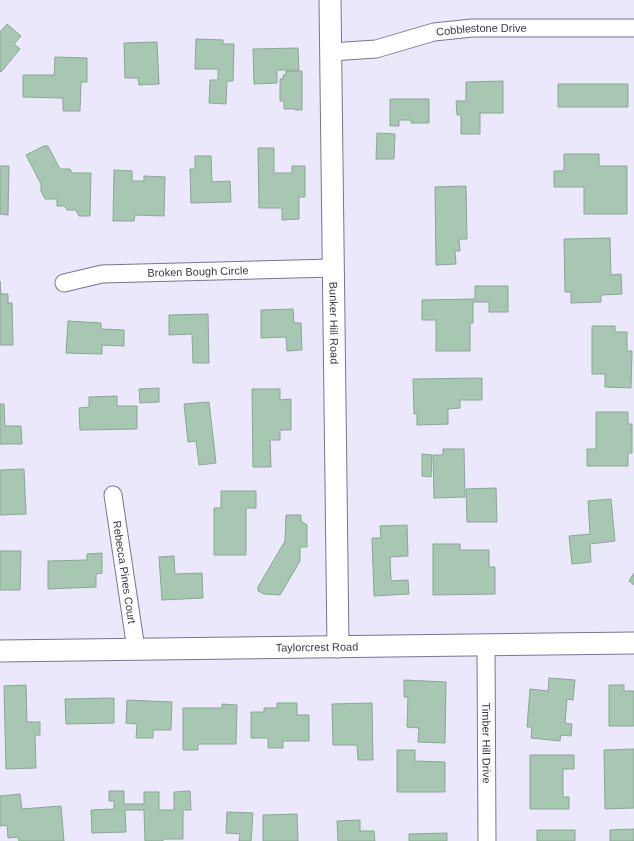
<svg xmlns="http://www.w3.org/2000/svg" width="634" height="841" font-family="Helvetica,sans-serif">
	<rect width="100%" height="100%" fill="#ebe8fc"/>
	<path fill="#a7c7b2" stroke="#89a894" d="M7 24 21 36 14 44 20 49 1 72 0 71V32Z
		M196 39 223 40V44H234L233 81H227L226 104 209 103 210 80H218V69H195Z
		M157 42 159 84 139 85 138 78H125L124 43Z
		M298 48 299 70H277V83L254 84 253 49Z
		M55 57 87 58V82H81L80 111H63V98L23 97V75H54Z
		M286 71H302V110H295V109H284V101H280V79H283V75H286Z
		M503 81V113H480V134H461V115H457L456 101H466V82Z
		M558 84H628V107H558Z
		M390 99H429V123H411V120H399V126H390Z
		M377 133 395 134 394 159H376Z
		M44 146H48L60 169H70L72 173H91L90 216H79L76 210H67L65 206H57V199H45L41 191V184L26 155Z
		M258 148H274V173H292V166H305V197H299V219L282 220V208H259Z
		M564 154H599V166H627V214H584V187H554V171H564Z
		M195 156H211L212 182 230 181 231 202 191 203 190 169H195Z
		M0 166H9L8 215 0 214Z
		M114 170 132 171V181H144V176L165 177 164 216 135 215 134 221H113Z
		M466 186 467 239H459L460 251H455L456 264 436 265 435 187Z
		M610 238 611 275 621 274 622 294 601 295V302L571 303V292H565L564 239Z
		M0 281 1 294H8V303H12L13 345H0Z
		M475 286H508V312H489V302H473V323H470V351H436V320H422V300L475 299Z
		M293 309 294 323H301L302 350 287 351 286 337 261 338V310Z
		M208 314 209 363H193L192 334 169 335V315Z
		M68 321 101 323V329L124 330V346L102 345V354L66 353Z
		M592 326H615V332H627V351H632L631 388 605 387V374H592Z
		M482 378V400H460V408L448 409V424L417 425V414H414L413 379Z
		M159 388V402L140 403 139 389Z
		M252 389H280V400L291 399V430H280V440H270L271 467H253Z
		M117 396V406H137V429L80 430 79 408 89 407V397Z
		M209 402 216 463 199 465 196 441 188 442 184 404Z
		M0 404H4L5 426H21L22 444H0Z
		M596 412H628V424H632V453H628V466H587V449H596Z
		M443 449H464L465 497 434 498 433 455H443Z
		M422 454 432 455 431 477 422 476Z
		M24 469 26 514 0 515V470Z
		M496 488 497 522H467L466 489Z
		M221 491H256V508H246V555H214V508H221Z
		M611 499 615 541 590 544 591 562 572 564 569 536 590 534 588 501Z
		M286 515H301V521L307 525V547H300V561L280 595 264 594 258 591V587L285 541Z
		M407 525 408 556 390 557 391 581 408 580 409 594 374 596 372 538H381L380 526Z
		M433 544H460V550H489V567H495V594L433 595Z
		M0 551H21L20 590H0Z
		M102 553V573L96 574V587L48 589V561L87 560V554Z
		M174 556 175 574 202 573 203 598 162 600 159 557Z
		M634 573V585L629 581Z
		M549 678 575 680 573 700 567 699 565 723 572 724 571 736 561 735 560 741 531 738 532 727H527L530 689 548 691Z
		M404 680 446 682 445 743 418 742 419 728 407 727 408 697H404Z
		M26 685 27 722H40V735H35L36 768 6 769 4 686Z
		M609 685H624V691H634V726H609Z
		M114 698V723L66 724 65 699Z
		M127 700 172 702 171 730H153V738H136L137 724 126 723Z
		M277 703H297V715H309V741H283V748H268V738H251V712H264V708H277Z
		M372 703 373 760H358L357 745H333L332 704Z
		M222 704 237 705 236 744H198V750H183V708H222Z
		M634 749V808L605 809 604 750Z
		M397 750H415V761L445 762V792H397Z
		M530 755H574V769H563V797H569V809H530Z
		M109 791H124V804H144V792H159V810H174V792L190 791 191 810H183V839H163V841H145L144 810H125L126 832 92 833 91 810 114 809V801H109Z
		M20 794 22 809 61 806 64 841H19L18 837 8 838 7 825 0 826V796Z
		M227 812 253 813 251 841H239L240 834 226 833Z
		M297 814 298 841H263V815Z
		M360 820V831H374L375 841H338L337 821Z
		M634 829V841H610V830Z
		M537 830H575V841H537Z
		M447 833V841H409V834Z"/>
	<g fill="none" stroke-linecap="round" stroke-linejoin="round">
		<defs>
			<g id="minor">
				<path id="s1" d="M331 52 376 49 434 32 472 28H634"/>
				<path id="s2" d="M64 283 102 274 334 268"/>
				<path id="s3" d="M113 495 136 649"/>
				<path id="s4" d="M486 645 487 841"/>
			</g>
			<g id="tertiary">
				<path id="s5" d="M330 0 336 483 338 647"/>
				<path id="s6" d="M0 651 634 643"/>
			</g>
		</defs>
		<use href="#minor" stroke="#787591" stroke-width="19"/>
		<use href="#tertiary" stroke="#787591" stroke-width="23"/>
		<use href="#minor" stroke="#fff" stroke-width="17"/>
		<use href="#tertiary" stroke="#fff" stroke-width="21"/>
	</g>
	<g text-anchor="middle" stroke-width="4" stroke-linejoin="round" paint-order="stroke">
		<g font-size="11" fill="#3a3845" stroke="#fff">
			<text dy="4" stroke="none"><textPath href="#s1" startOffset="153">Cobblestone Drive</textPath></text>
			<text dy="4" stroke="none"><textPath href="#s2" startOffset="135">Broken Bough Circle</textPath></text>
			<text dy="4" stroke="none"><textPath href="#s5" startOffset="323">Bunker Hill Road</textPath></text>
			<text dy="4" stroke="none"><textPath href="#s3" startOffset="78">Rebecca Pines Court</textPath></text>
			<text dy="4" stroke="none"><textPath href="#s6" startOffset="317">Taylorcrest Road</textPath></text>
			<text dy="4" stroke="none"><textPath href="#s4" startOffset="98">Timber Hill Drive</textPath></text>
		</g>
	</g>
</svg>
